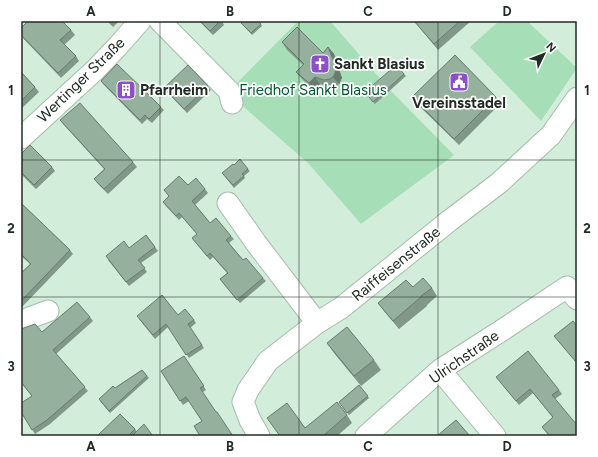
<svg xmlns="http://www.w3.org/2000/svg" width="598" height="457" font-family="Figtree,sans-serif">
	<rect width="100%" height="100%" fill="#d2eeda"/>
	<path fill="#a6deb7" d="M298 21H330L390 90 454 155 361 224 308 163 239 103 238 82Z
		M499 21H527L577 68 541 121 470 47Z"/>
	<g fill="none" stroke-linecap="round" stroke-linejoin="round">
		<defs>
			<path id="minor" d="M160 21 229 91 232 103
				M21 138 95 70 118 46 140 21
				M228 203 256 243 317 323
				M21 321 48 311
				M440 370 495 436
				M259 436 250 420 243 402 248 390 268 361 317 323 341 308 449 221 499 183 551 135 577 98
				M366 436 440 370 504 329 567 287 577 299"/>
		</defs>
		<use href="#minor" stroke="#a3bdab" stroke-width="23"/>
		<use href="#minor" stroke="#fff" stroke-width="21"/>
	</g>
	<path fill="#819788" d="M107 21H119L113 27Z
		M199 21H222L224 25 213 35Z
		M414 21H471L438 50Z
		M241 23 261 24 262 26 252 35Z
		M21 28 71 30 75 35 64 45 76 56 79 61 61 78 21 36Z
		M282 42 323 53 328 47 334 54 342 78 339 84 336 87H329L320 84 314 91 302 79 296 72 303 65 287 50Z
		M21 72 35 87 39 92 21 109Z
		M404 74 406 76 375 104 365 92Z
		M101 81 150 96 164 110 152 123 147 119 142 124 103 84Z
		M208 86 211 90 187 113 167 92 164 88Z
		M412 97H496L501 103 459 145 416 103Z
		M60 120 133 162 137 167 108 194 98 184 94 179 104 169 64 125Z
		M21 154 52 167 55 171 36 189 21 174Z
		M234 165 248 169 250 171 244 176 245 178 234 188 222 173Z
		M188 185 205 189 208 193 195 205 210 223 231 236 234 239 229 243 243 260 263 278 266 281 240 303 220 279 227 273 213 257 210 260 195 242 192 238 197 234 182 217 179 220 166 206 163 202 169 196 164 190Z
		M21 203 70 250 73 254 21 308V273L30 264 21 256Z
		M146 235 158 251 141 263 147 272 129 286 108 260 129 248Z
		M413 287 432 288 437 296 427 305V306L399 329 384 311 378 303Z
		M178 315 194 320 196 323 190 328 204 348 189 358 168 327 155 339 139 319Z
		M90 317 93 321 56 354 88 391 50 424 35 434 21 412 32 396 21 383V329L42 332Z
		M327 343 374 360 381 370 361 386 334 353Z
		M184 356 206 390 203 392 202 421 189 401 183 405 161 371Z
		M142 370 149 378 110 413 100 401 115 388Z
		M496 377 559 390 562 394 555 399 577 436H549L542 427 553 418 533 393 519 405Z
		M359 385 369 398 349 415 339 402Z
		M347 415 352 423 337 436H279Z
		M135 429 137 432 153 436H99Z"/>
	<path fill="#697b6f" d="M328 47 334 54 342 78 339 84 333 77Z
		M315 77 320 84 314 91 309 83Z"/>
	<path fill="#96b09e" stroke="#697b6f" d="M28 21H62L71 30 60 40 76 56 58 73 21 35V28Z
		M200 21H220L210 31Z
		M243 21H258L261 24 251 33 241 23Z
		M414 21H460L434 44Z
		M297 27 323 53 328 47 336 67V71L333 77 330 79 324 80 315 77 309 83 296 72 304 64 282 42Z
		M455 55 496 97 454 139 412 97Z
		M117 64 150 96 161 107 149 119 145 115 140 120 101 81Z
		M188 65 208 86 184 109 164 88Z
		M396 65 404 74 373 102 365 92Z
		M21 72 35 87 21 101Z
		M80 103 133 162 104 189 94 179 105 169 60 120Z
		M30 145 52 167 34 185 21 172V154Z
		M240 159 248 169 242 174 244 176 233 185 222 173 233 164 234 165Z
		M179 176 188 185 196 178 205 189 192 201 210 223 216 218 231 236 226 240 243 260 246 258 263 278 237 300 220 279 228 273 210 253 207 256 192 238 197 234 179 213 176 216 163 202 169 196 164 190Z
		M21 203 70 250 21 301V273L31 264 21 254Z
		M146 235 155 247 138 260 145 268 126 282 106 256 124 241 129 248Z
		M423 278 432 288 421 296V297L393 321 378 303 406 280 413 287Z
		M162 295 178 315 185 309 194 320 188 324 202 345 186 355 166 324 153 335 137 316Z
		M77 302 90 317 53 350 85 387 47 420 32 430 21 412V403L32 396 21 382V329L35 324 42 332Z
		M573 321 577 326V361L576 362 554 336Z
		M347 327 374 360 354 376 327 343Z
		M528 351 559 390 552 395 577 425V436H550L542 427 553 417 530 389 516 401 496 377Z
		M184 356 204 386 200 388 216 412H217L233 436H200L194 426 202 421 186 397 180 401 161 371Z
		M142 370 147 376 109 411 99 399 113 386 115 388Z
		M359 385 368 396 347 413 339 402Z
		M337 402 347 415 323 436H280L267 418 287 403 305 428Z
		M120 414 135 429 128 436H99L98 435Z
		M456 420 470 436H437Z
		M144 424 153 436H132Z"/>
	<path fill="none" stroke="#212c24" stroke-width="1" stroke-opacity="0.55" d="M160 21V436M299 21V436M438 21V436M21 160H577M21 297H577"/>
	<defs>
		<symbol id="church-square" viewBox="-11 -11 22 22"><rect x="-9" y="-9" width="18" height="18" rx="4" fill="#8b50c7" stroke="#fff"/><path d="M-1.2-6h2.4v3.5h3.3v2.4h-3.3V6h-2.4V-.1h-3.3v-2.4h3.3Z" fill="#fff"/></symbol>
		<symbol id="civic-square" viewBox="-11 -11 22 22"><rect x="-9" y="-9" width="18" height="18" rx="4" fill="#8b50c7" stroke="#fff"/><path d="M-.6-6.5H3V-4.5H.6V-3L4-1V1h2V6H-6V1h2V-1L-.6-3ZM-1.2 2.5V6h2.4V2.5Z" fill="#fff"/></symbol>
		<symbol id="building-square" viewBox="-11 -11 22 22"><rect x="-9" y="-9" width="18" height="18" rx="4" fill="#8b50c7" stroke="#fff"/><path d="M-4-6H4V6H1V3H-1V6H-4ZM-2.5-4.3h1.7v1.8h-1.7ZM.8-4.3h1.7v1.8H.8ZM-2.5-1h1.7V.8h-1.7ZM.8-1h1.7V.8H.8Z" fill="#fff"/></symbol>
	</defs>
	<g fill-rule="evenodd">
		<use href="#church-square" x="309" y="53" width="22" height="22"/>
		<use href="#civic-square" x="448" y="71" width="22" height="22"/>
		<use href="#building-square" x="115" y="79" width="22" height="22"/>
	</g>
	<g text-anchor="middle" stroke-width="3.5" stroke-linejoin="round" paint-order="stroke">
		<g font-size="15" font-weight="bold" fill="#212c24" stroke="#fff" text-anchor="start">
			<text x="334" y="69">Sankt Blasius</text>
			<text x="140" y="95">Pfarrheim</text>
			<text x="459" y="108" text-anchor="middle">Vereinsstadel</text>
		</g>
		<g font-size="15" fill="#212c24" stroke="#fff">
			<text transform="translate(81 80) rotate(-44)" y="5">Wertinger Straße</text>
			<text transform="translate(396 264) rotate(-39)" y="5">Raiffeisenstraße</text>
			<text transform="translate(464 357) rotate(-35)" y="5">Ulrichstraße</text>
		</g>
		<g font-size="15" fill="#005a2f" stroke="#fff">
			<text x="313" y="95">Friedhof Sankt Blasius</text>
		</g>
	</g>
	<rect width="598" height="457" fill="none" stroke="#ffffff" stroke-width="44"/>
	<g transform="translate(544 54) rotate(47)" stroke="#ffffff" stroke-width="3" paint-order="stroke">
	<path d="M0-3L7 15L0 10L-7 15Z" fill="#212c24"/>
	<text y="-6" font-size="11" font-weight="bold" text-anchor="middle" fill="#212c24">N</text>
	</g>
	<rect x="22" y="22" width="554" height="413" fill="none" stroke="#212c24" stroke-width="1.5"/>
	<g font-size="13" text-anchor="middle" font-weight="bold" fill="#212c24">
		<text x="91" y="16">A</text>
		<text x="230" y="16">B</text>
		<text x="368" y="16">C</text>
		<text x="507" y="16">D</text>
		<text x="11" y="95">1</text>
		<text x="587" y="95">1</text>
		<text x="11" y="233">2</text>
		<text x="587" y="233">2</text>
		<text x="11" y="371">3</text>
		<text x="587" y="371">3</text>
		<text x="91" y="451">A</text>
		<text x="230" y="451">B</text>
		<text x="368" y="451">C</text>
		<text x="507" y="451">D</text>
	</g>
</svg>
